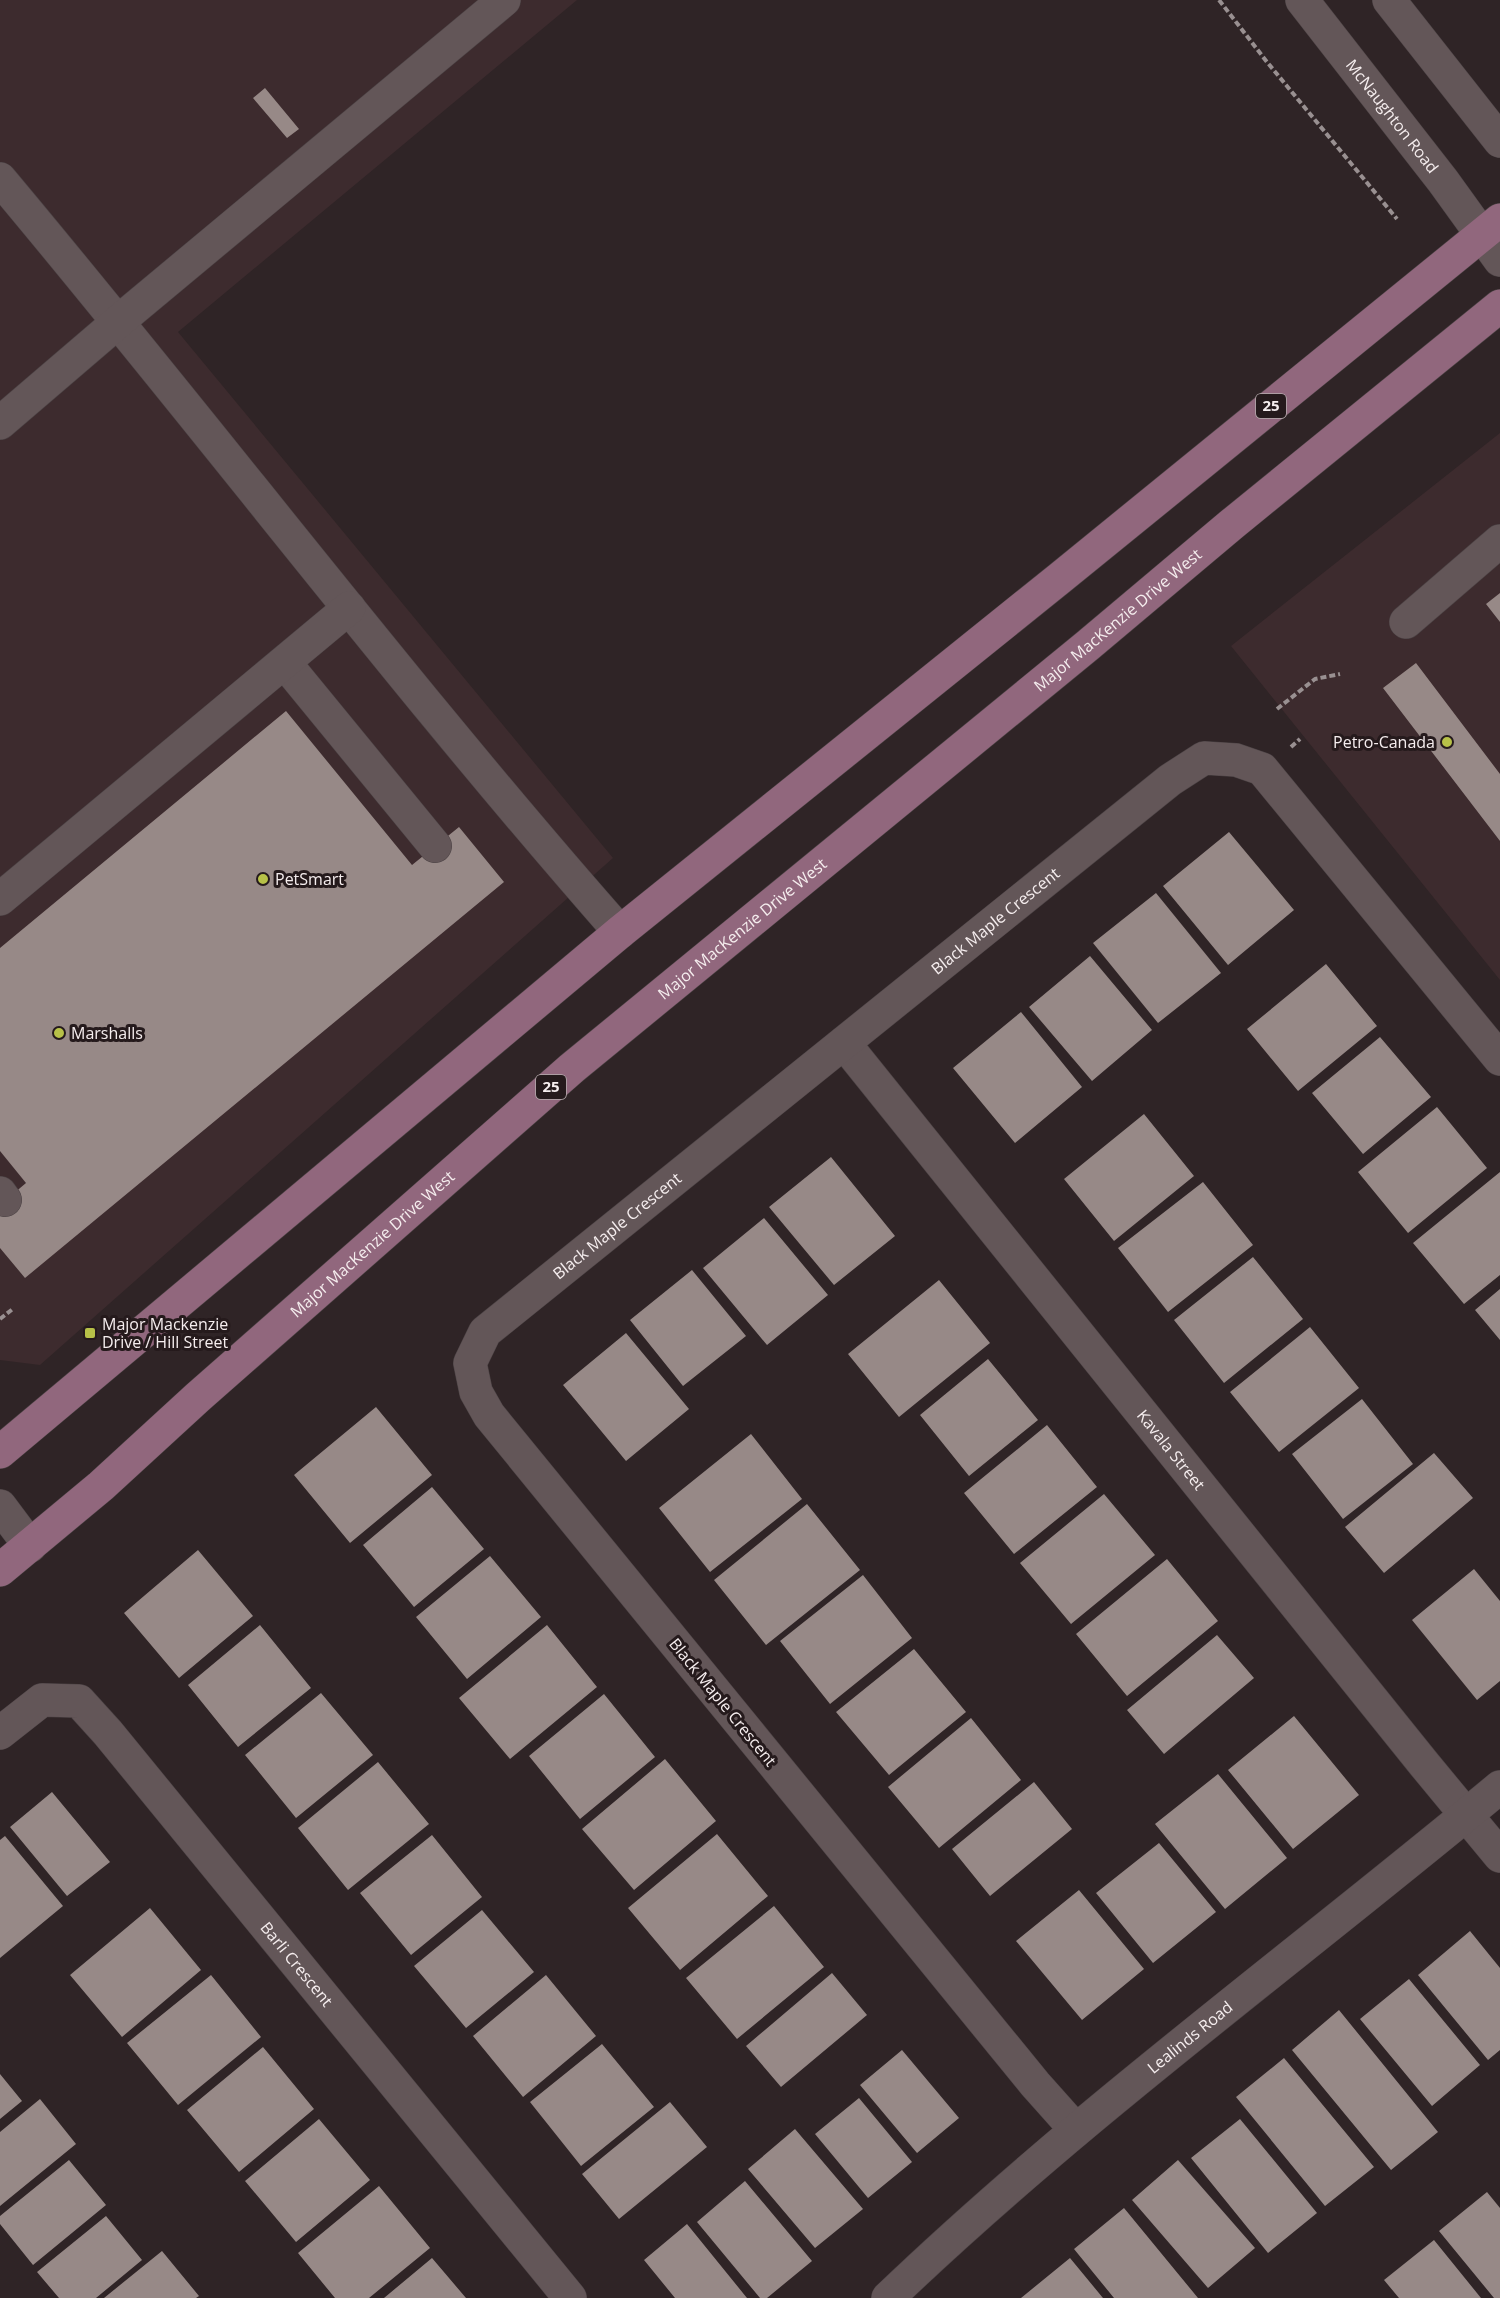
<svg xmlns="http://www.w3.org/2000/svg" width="1500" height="2298" font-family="'Open Sans',sans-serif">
	<rect width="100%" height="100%" fill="#2f2426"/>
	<path fill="#3d2b2e" d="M0 0H577L178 332 613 858 40 1365 0 1360Z
		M1500 433V980L1231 646Z"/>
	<path fill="#978987" d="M265 88 299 129 287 138 253 98Z
		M1500 593V622L1486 604Z
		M1416 663 1500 774V841L1383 688Z
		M286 711 412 865 459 827 504 882 25 1278 0 1248V1205L26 1183 0 1151V948Z
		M1229 832 1294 910 1228 965 1163 886Z
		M1156 893 1221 973 1158 1023 1093 943Z
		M1090 956 1152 1030 1092 1081 1029 1007Z
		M1326 964 1377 1026 1298 1091 1247 1029Z
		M1021 1012 1082 1087 1015 1143 953 1068Z
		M1380 1037 1431 1097 1363 1154 1312 1093Z
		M1437 1107 1487 1168 1408 1233 1358 1172Z
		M1144 1114 1194 1176 1114 1241 1064 1179Z
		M831 1157 895 1236 834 1285 769 1207Z
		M1500 1172V1275L1464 1304 1413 1243Z
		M1203 1182 1253 1245 1168 1312 1118 1248Z
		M764 1218 828 1295 767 1345 703 1268Z
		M1253 1257 1303 1319 1224 1383 1174 1320Z
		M692 1270 746 1336 683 1386 630 1320Z
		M939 1280 990 1343 899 1417 848 1354Z
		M1500 1289V1340L1475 1310Z
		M1310 1327 1359 1388 1279 1452 1230 1392Z
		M626 1333 689 1409 626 1461 563 1385Z
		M988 1359 1038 1420 969 1476 920 1415Z
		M1362 1399 1413 1464 1343 1519 1292 1454Z
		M376 1407 432 1475 350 1543 294 1475Z
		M1047 1425 1097 1487 1014 1554 964 1493Z
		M751 1434 802 1499 710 1572 659 1508Z
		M1434 1453 1473 1498 1384 1573 1345 1527Z
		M432 1487 484 1549 414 1607 363 1545Z
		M1104 1494 1155 1555 1071 1624 1020 1563Z
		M807 1504 860 1570 766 1645 714 1580Z
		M198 1550 253 1616 179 1678 124 1613Z
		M490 1556 541 1617 467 1679 416 1617Z
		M1167 1559 1218 1621 1127 1696 1076 1634Z
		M1474 1569 1500 1601V1681L1477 1700 1412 1620Z
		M863 1575 912 1638 830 1704 780 1641Z
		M260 1625 311 1688 238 1747 188 1685Z
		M547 1625 597 1687 510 1759 459 1698Z
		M1217 1635 1254 1678 1164 1754 1127 1710Z
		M914 1649 966 1712 889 1775 836 1712Z
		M321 1693 373 1755 296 1818 245 1755Z
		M604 1694 655 1757 580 1819 529 1756Z
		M1294 1716 1359 1795 1293 1849 1228 1770Z
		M971 1718 1021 1780 939 1848 888 1787Z
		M665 1759 716 1821 634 1890 582 1829Z
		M378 1762 429 1824 348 1890 298 1828Z
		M1218 1774 1287 1858 1225 1909 1155 1824Z
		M1034 1782 1072 1829 990 1896 952 1849Z
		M52 1792 110 1862 67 1896 10 1827Z
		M717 1834 768 1896 680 1970 628 1908Z
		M432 1835 482 1897 411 1955 360 1893Z
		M5 1836 63 1906 0 1958V1840Z
		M1159 1843 1216 1912 1153 1963 1096 1893Z
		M1079 1890 1144 1969 1082 2020 1016 1941Z
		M774 1906 824 1967 737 2039 686 1978Z
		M150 1908 201 1970 122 2037 70 1975Z
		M482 1910 534 1972 466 2028 414 1966Z
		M1470 1931 1500 1968V2050L1488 2060 1418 1975Z
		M832 1973 867 2015 781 2087 746 2046Z
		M211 1975 261 2037 178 2105 127 2043Z
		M546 1975 596 2036 523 2097 473 2036Z
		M1409 1979 1480 2065 1432 2106 1360 2019Z
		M1339 2010 1438 2132 1391 2170 1292 2050Z
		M602 2044 654 2107 581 2166 530 2102Z
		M263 2047 314 2109 239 2172 187 2110Z
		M902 2050 959 2118 917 2153 860 2085Z
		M1284 2058 1374 2167 1325 2206 1236 2097Z
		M0 2074 22 2101 0 2119Z
		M859 2098 912 2162 868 2198 815 2134Z
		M40 2099 76 2144 0 2206V2132Z
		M670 2102 707 2147 619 2219 582 2174Z
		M319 2119 370 2180 296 2242 245 2181Z
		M1240 2119 1317 2213 1268 2253 1191 2158Z
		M795 2129 863 2209 815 2248 748 2169Z
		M69 2160 106 2205 33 2265 0 2224V2216Z
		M1178 2160 1255 2248 1208 2288 1132 2200Z
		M745 2181 812 2261 767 2298H760L697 2222Z
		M379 2186 430 2248 369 2298H335L298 2253Z
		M1487 2192 1500 2208V2298H1494L1439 2231Z
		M1124 2208 1198 2298H1114L1074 2249Z
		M106 2216 142 2260 96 2298H59L37 2272Z
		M687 2224 747 2298H675L644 2260Z
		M1434 2240 1481 2298H1399L1384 2280Z
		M162 2251 199 2296 196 2298H104Z
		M432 2258 466 2298H384Z
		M1070 2258 1103 2298H1021Z"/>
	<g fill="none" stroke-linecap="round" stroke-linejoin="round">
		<defs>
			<g id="minor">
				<path id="s1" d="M1302 0 1443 181 1500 260"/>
				<path d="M1389 0 1500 141"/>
				<path d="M0 179C209 428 405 688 620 932"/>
				<path d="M0 423 119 321 504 0"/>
				<path d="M1406 622 1500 541"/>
				<path d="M285 663 435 846"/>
				<path d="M0 899 349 608"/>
				<path id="s2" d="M844 1043 1424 1764 1500 1856"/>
				<path d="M0 1193 5 1200"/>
				<path d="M0 1506 30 1546"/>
				<path id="s3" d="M0 1733 42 1700 79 1701 108 1733 570 2298"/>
				<path id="s4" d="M1076 2130 1035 2084 489 1415 476 1392 470 1363 485 1332 1170 780 1204 758 1236 760 1262 769 1500 1059"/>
				<path id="s5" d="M888 2298C1080 2114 1296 1957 1500 1787"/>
			</g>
			<g id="major">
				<path d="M0 1452 620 932 1060 578 1500 220"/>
				<path id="s6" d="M0 1570 101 1486 198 1397 572 1068 1087 646 1232 524 1500 306"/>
			</g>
		</defs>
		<use href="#minor" stroke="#4c4345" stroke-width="34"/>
		<use href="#major" stroke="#4c4345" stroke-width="34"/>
		<path stroke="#999091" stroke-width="4" stroke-dasharray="6 3" stroke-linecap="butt" d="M1219 0 1267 62 1397 219
			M1277 709 1315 679 1340 674
			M1291 747 1300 739
			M0 1319 14 1308"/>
		<use href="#minor" stroke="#635658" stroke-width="33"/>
		<use href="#major" stroke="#91677d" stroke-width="33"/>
	</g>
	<g fill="#b7c148" stroke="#251a1c" stroke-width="2">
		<circle cx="1447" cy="742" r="6"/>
		<circle cx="263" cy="879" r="6"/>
		<circle cx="59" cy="1033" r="6"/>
		<rect x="84" y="1327" width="12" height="12" rx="3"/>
	</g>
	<g text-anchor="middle" stroke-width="6" stroke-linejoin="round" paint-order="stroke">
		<g fill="#251a1c" stroke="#b7aeaf" stroke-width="1.5">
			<rect x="1256" y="394" width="30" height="24" rx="4.5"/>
			<rect x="536" y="1075" width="30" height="24" rx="4.5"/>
		</g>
		<g font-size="15" font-weight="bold" fill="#f5edee">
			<text x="1271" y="411">25</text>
			<text x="551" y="1092">25</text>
		</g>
		<g font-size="16" fill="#f5edee" stroke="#251a1c">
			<text dy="6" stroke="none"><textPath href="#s1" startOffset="147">McNaughton Road</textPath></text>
			<text dy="6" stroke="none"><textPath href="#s6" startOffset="1467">Major MacKenzie Drive West</textPath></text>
			<text dy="6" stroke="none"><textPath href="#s4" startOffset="1671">Black Maple Crescent</textPath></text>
			<text dy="6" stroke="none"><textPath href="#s6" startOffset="981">Major MacKenzie Drive West</textPath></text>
			<text dy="6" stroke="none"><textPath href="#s4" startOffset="1185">Black Maple Crescent</textPath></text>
			<text dy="6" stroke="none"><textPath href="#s6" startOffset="495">Major MacKenzie Drive West</textPath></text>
			<text dy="6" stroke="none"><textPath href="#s2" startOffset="522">Kavala Street</textPath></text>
			<text transform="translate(723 1702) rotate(51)" y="6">Black Maple Crescent</text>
			<text dy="6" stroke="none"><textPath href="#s3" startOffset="432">Barli Crescent</textPath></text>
			<text dy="6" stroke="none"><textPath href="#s5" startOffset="399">Lealinds Road</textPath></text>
		</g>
		<g font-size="16" fill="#f5edee" stroke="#251a1c" text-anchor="start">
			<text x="1435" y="748" text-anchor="end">Petro-Canada</text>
			<text x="275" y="885">PetSmart</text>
			<text x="71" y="1039">Marshalls</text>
			<text x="102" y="1330">Major Mackenzie<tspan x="102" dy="18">Drive / Hill Street</tspan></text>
		</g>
	</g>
</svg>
